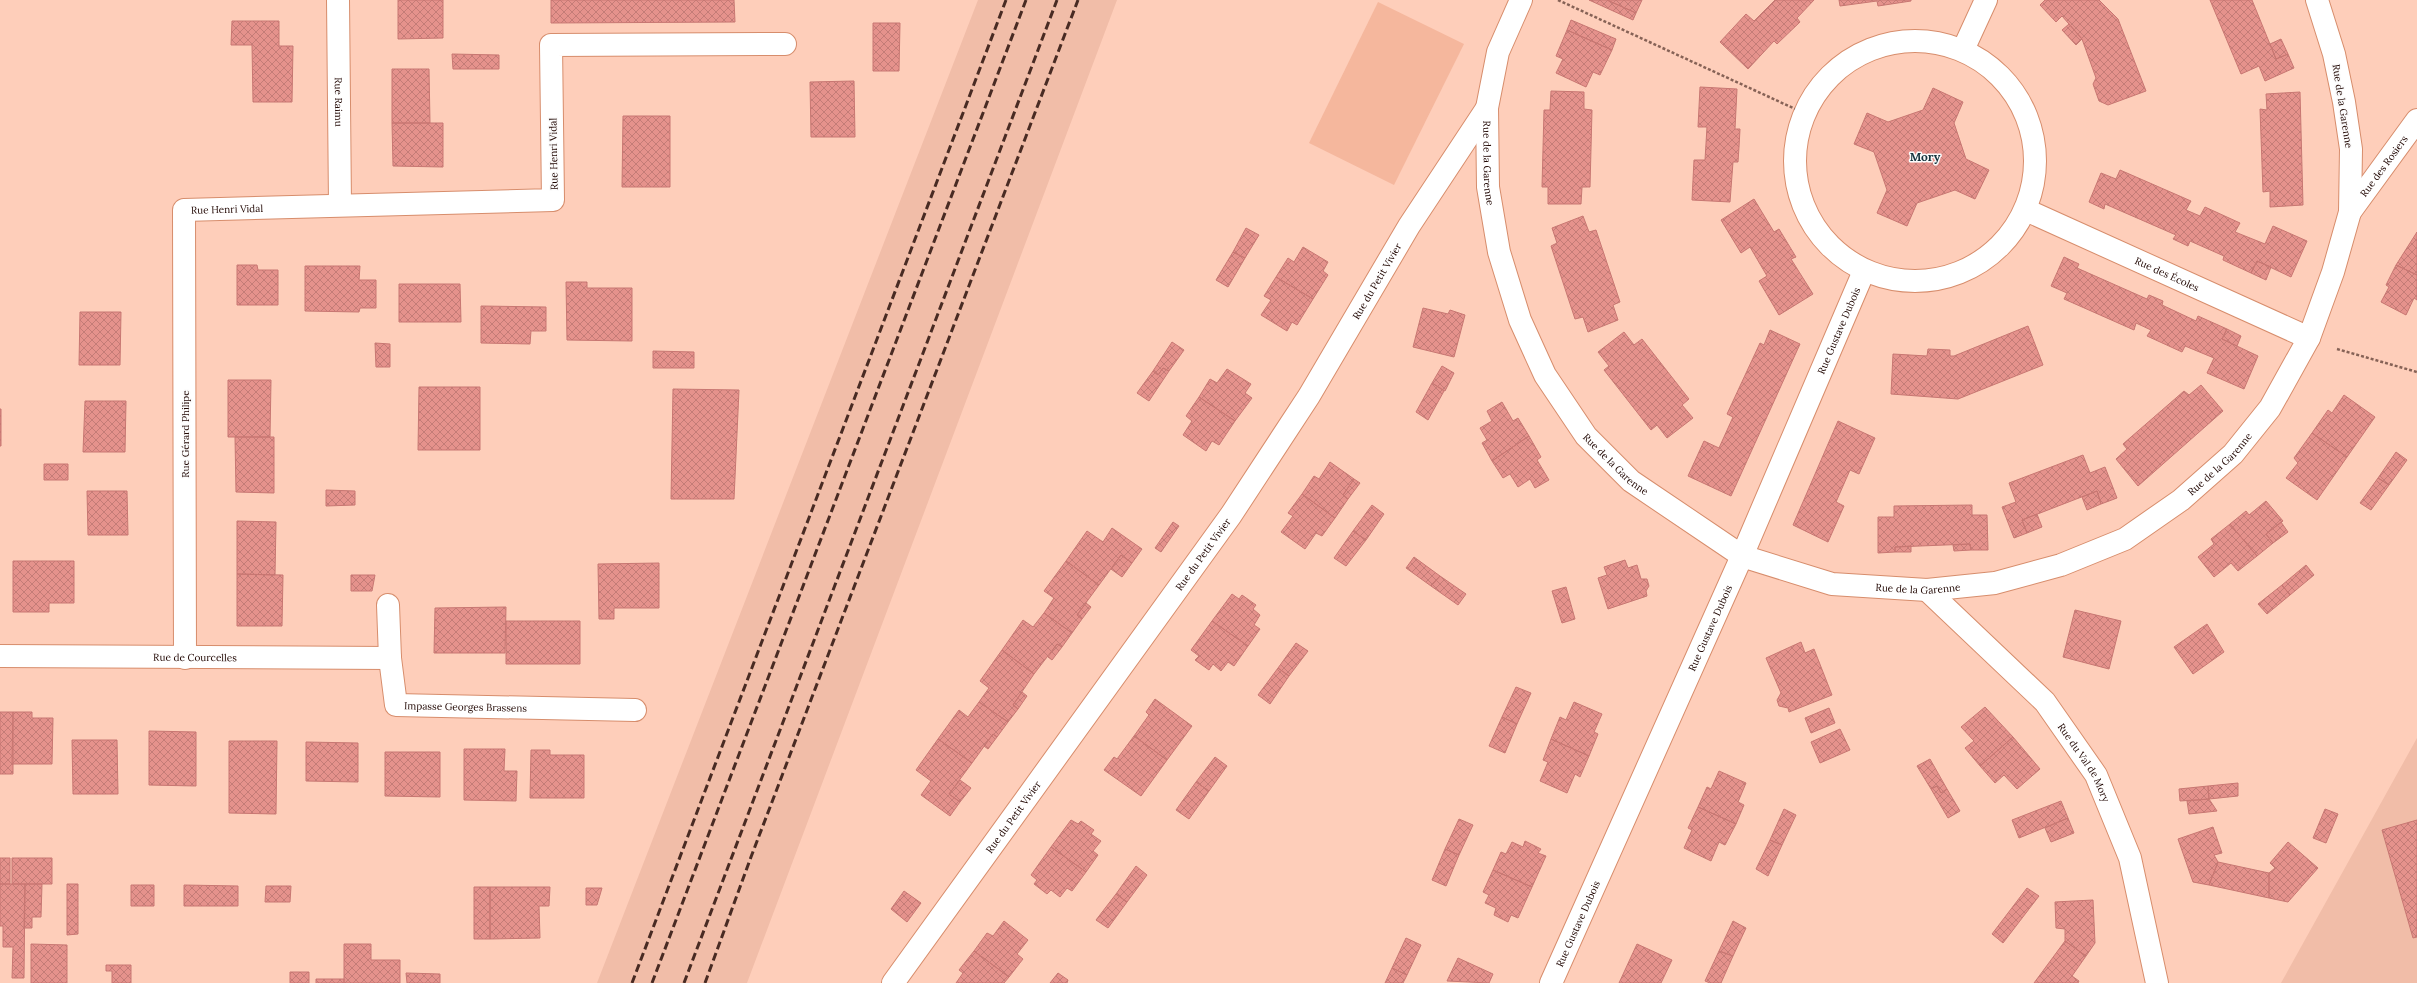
<svg xmlns="http://www.w3.org/2000/svg" width="2417" height="983" font-family="Lora,serif">
	<defs>
		<pattern id="building-cross-hatch" width="8" height="8" patternUnits="userSpaceOnUse"><rect width="8" height="8" fill="#e5928c"/><path d="M0 0l8 8M0 8l8-8" fill="none" stroke="#c47c77"/></pattern>
	</defs>
	<rect width="100%" height="100%" fill="#feceba"/>
	<path fill="#f1bda8" d="M978 0H1117L747 983H597Z
		M2417 738V983H2281Z"/>
	<path fill="#f5b79d" d="M1378 2 1464 44 1394 185 1309 143Z"/>
	<path fill="url(#building-cross-hatch)" stroke="#c87772" d="M398 0H443V38L398 39Z
		M551 0H734L735 22 551 23Z
		M1589 0H1607L1636 13 1633 20Z
		M1607 0H1642L1636 13Z
		M1775 0H1814L1797 18 1800 22 1777 44 1774 41 1748 69 1720 42 1746 14 1754 21Z
		M1839 0H1911V1L1878 6 1877 1 1840 6Z
		M2045 0H2099L2118 19 2146 91 2108 105 2099 101 2093 84 2096 78 2082 39 2062 16 2056 22 2040 5Z
		M2210 0H2252L2276 59 2288 54 2294 68 2265 81 2259 66 2241 74Z
		M1571 20 1616 39 1612 50 1567 30Z
		M232 21H279V46H293L292 102H253L252 45H231Z
		M873 23H900L899 71H873Z
		M2069 24 2082 39 2076 45 2062 30Z
		M1567 30 1612 50 1600 75 1593 72 1586 87 1556 73 1563 59 1556 56Z
		M2281 39 2288 54 2276 59 2270 44Z
		M452 54 499 55V69H453Z
		M392 69H429L430 123H392Z
		M854 81 855 137H811L810 82Z
		M1700 87 1737 89 1735 129H1740L1739 147 1738 162H1733L1730 202 1692 200 1694 160H1705L1707 127H1698Z
		M1933 88 1963 102 1954 123 1966 159 1989 170 1975 199 1955 190 1917 203 1907 226 1877 213 1887 190 1874 152 1854 144 1867 113 1888 122 1923 110Z
		M1551 91 1584 92V109L1592 110 1590 187H1582L1581 204H1548V187H1542L1544 110H1550Z
		M2300 92 2303 205 2270 207V191L2263 192 2260 109 2267 110 2266 94Z
		M623 116H670V187H622Z
		M392 123H443V167L393 166Z
		M2120 170 2191 201 2186 210 2200 216 2205 207 2240 223 2235 232 2265 244 2273 226 2307 241 2291 277 2257 261 2251 273 2223 260 2224 256 2190 241 2188 246 2173 239 2176 235 2105 204 2104 209 2089 202 2101 173 2116 179Z
		M1754 199 1774 232 1779 229 1796 257 1791 259 1813 294 1779 315 1759 281 1767 276 1750 247 1741 253 1721 220Z
		M1583 216 1589 232 1596 230 1620 302 1613 305 1618 320 1588 332 1583 317 1575 319 1551 246 1557 243 1552 228Z
		M1246 228 1259 235 1245 258 1233 252Z
		M2417 232V275L2396 265Z
		M1303 247 1328 262 1323 271 1328 275 1313 299 1276 277 1288 258 1294 262Z
		M1233 252 1245 258 1228 287 1216 280Z
		M2064 257 2079 264 2077 268 2147 299 2149 295 2163 301 2162 305 2196 321 2198 316 2227 329 2222 339 2258 356 2244 389 2207 373 2214 358 2185 346 2182 352 2147 336 2151 330 2136 323 2134 330 2064 299 2067 293 2051 286Z
		M2257 261 2271 267 2266 280 2251 273Z
		M237 265H257L258 270H278V305H237Z
		M2396 265 2417 275V300L2414 298 2406 315 2381 302 2389 287 2386 285Z
		M305 266H360L359 280H376V308H360L359 312 305 311Z
		M1276 277 1313 299 1297 325 1292 322 1287 331 1261 315 1271 300 1264 296Z
		M566 282H587V288H632V341L567 340Z
		M399 284H460L461 322H399Z
		M481 306 546 307V331H531L530 344 481 343Z
		M1423 308 1448 314 1450 310 1465 315 1454 357 1413 347Z
		M80 312H121L120 365H79Z
		M2028 326 2043 365 1958 399 1891 394 1893 354 1927 356 1928 349 1950 350V356H1954Z
		M2227 329 2241 336 2237 346 2222 339Z
		M1770 330 1800 344 1731 496 1688 476 1704 441 1719 448 1733 417 1727 414 1760 343 1764 345Z
		M1624 332 1634 345 1642 339 1689 399 1682 405 1693 418 1667 438 1657 425 1651 430 1604 370 1609 366 1598 352Z
		M1172 342 1184 350 1169 371 1163 368 1158 375 1153 371Z
		M375 343 390 344V367H376Z
		M653 351 694 352V368H653Z
		M1442 366 1454 373 1445 391 1432 383Z
		M1163 368 1169 371 1149 401 1137 393 1153 371 1158 375Z
		M1227 369 1251 384 1245 393 1252 398 1235 421 1199 397 1210 379 1217 383Z
		M228 380H271L270 437H228Z
		M1432 383 1444 391 1428 420 1416 412Z
		M2201 385 2223 411 2138 486 2116 459 2127 449 2123 444 2184 391 2189 395Z
		M419 387H480V450H418Z
		M673 389 739 390 734 499H671Z
		M2344 395 2375 417 2347 457 2312 433 2328 410 2332 413Z
		M1199 397 1235 421 1219 445 1212 441 1206 451 1183 435 1192 421 1186 416Z
		M85 401H126L125 452H83Z
		M1502 402 1513 421 1518 418 1529 436 1492 461 1482 443 1487 440 1480 428 1492 421 1487 411Z
		M0 409H1V446H0Z
		M1838 421 1875 438 1859 474 1850 470 1836 502 1844 506 1828 542 1793 525Z
		M2312 433 2347 457 2317 500 2286 478 2298 463 2294 458Z
		M1529 436 1541 457 1537 460 1549 480 1535 488 1530 479 1518 487 1510 474 1503 478 1492 461Z
		M235 437H274V493L236 492Z
		M2396 452 2407 460 2389 485 2378 478Z
		M2083 455 2090 473 2105 467 2117 498 2101 504 2097 491 2022 520 2027 533 2014 538 2002 507 2016 502 2009 483Z
		M1330 462 1354 479 1343 495 1348 499 1335 518 1302 494 1314 476 1319 479Z
		M44 464H68V480H44Z
		M2378 478 2389 485 2371 510 2360 503Z
		M1354 479 1360 483 1348 499 1343 495Z
		M326 490 355 491V505L326 506Z
		M87 491H127L128 535H88Z
		M2097 491 2101 504 2087 510 2082 497Z
		M1302 494 1335 518 1322 536 1316 533 1305 549 1281 532 1293 516 1288 513Z
		M2266 501 2283 521 2266 534 2273 543 2257 556 2230 524 2246 511 2249 515Z
		M1372 505 1384 514 1366 540 1353 531Z
		M1972 505V515H1987L1988 550H1971L1970 544 1895 547V552L1878 553V517H1894V506Z
		M2037 514 2042 527 2027 533 2022 520Z
		M237 521 276 522 275 575 237 574Z
		M1173 522 1179 526 1161 552 1155 548Z
		M2281 522 2288 532 2273 543 2266 534Z
		M2230 524 2257 556 2238 571 2231 563 2214 577 2198 557 2214 544 2211 539Z
		M1112 528 1142 549 1132 563 1121 555 1099 585 1066 561 1087 531 1103 542Z
		M1353 531 1366 540 1346 566 1334 558Z
		M1970 544 1971 550 1954 551 1953 545Z
		M1911 546V552H1895V547Z
		M1121 555 1132 563 1122 577 1111 569Z
		M1414 557 1440 576 1431 586 1406 568Z
		M1625 560 1628 568 1637 565 1641 579H1647L1649 586 1646 591 1647 596 1608 609 1598 578 1607 575 1604 567Z
		M13 561H74V603H49V612H13Z
		M1066 561 1099 585 1077 615 1082 619 1072 633 1044 613 1054 598 1044 591Z
		M659 563V608H614V619H599L598 564Z
		M2306 565 2314 575 2290 595 2282 585Z
		M237 574 283 575 282 626H237Z
		M351 575H375L372 591H351Z
		M1440 576 1466 594 1458 605 1431 586Z
		M2282 585 2290 595 2267 614 2258 604Z
		M1566 587 1575 619 1562 623 1552 591Z
		M1232 594 1239 599 1242 595 1256 605 1253 609 1260 615 1254 625 1260 629 1248 646 1212 621Z
		M1086 603 1091 607 1082 619 1077 615Z
		M506 607 505 653H434L435 608Z
		M2075 610 2121 621 2109 669 2063 657Z
		M1044 613 1072 633 1062 647 1057 644 1034 674 1002 650 1023 620 1033 627Z
		M506 621H580V664H506Z
		M1212 621 1248 646 1234 666 1228 662 1221 671 1213 664 1209 670 1195 660 1199 656 1191 650Z
		M2207 624 2224 652 2193 674 2174 647Z
		M1801 642 1805 653 1814 649 1832 695 1789 712 1788 708 1779 706 1777 700 1781 693 1766 658Z
		M1296 643 1308 651 1289 676 1278 668Z
		M1057 644 1062 647 1052 660 1048 657Z
		M1002 650 1034 674 1013 705 1018 709 1008 722 979 702 989 688 980 681Z
		M1278 668 1289 676 1270 704 1258 695Z
		M1516 687 1531 693 1517 724 1502 717Z
		M1022 692 1027 696 1018 709 1013 705Z
		M1155 699 1192 726 1167 760 1134 736 1149 715 1146 712Z
		M979 702 1008 722 997 737 993 734 972 763 938 739 959 710 968 717Z
		M1574 702 1602 714 1594 732 1598 734 1589 756 1551 739 1560 717 1566 720Z
		M1985 707 2013 737 1980 766 1965 748 1974 741 1961 727Z
		M1829 708 1835 723 1811 733 1805 718Z
		M0 712H13V774H0Z
		M13 712H32V718H53L52 764H12Z
		M1502 717 1517 724 1505 753 1489 746Z
		M1840 729 1850 750 1820 763 1811 742Z
		M149 731 196 732V786L149 785Z
		M993 734 997 737 988 749 984 746Z
		M1134 736 1167 760 1141 796 1104 770 1114 757 1117 759Z
		M2013 737 2040 769 2017 789 2004 775 1995 783 1980 766Z
		M938 739 972 763 949 794 960 802 950 816 921 795 931 781 916 770Z
		M1551 739 1589 756 1580 777 1575 774 1567 793 1540 781 1548 762 1543 760Z
		M72 740H117L118 794H73Z
		M229 741H277L276 814 229 813Z
		M306 742 358 743V782L306 781Z
		M464 749H505L504 771H517L516 801 464 800Z
		M531 750H550V755H584V798H530Z
		M385 752H440V797L385 796Z
		M1215 757 1227 766 1209 791 1196 782Z
		M1930 759 1947 789 1941 793 1937 786 1931 789 1917 766Z
		M1719 771 1746 783 1738 802 1744 805 1736 824 1698 807 1707 787 1711 789Z
		M960 780 971 788 960 802 949 794Z
		M1196 782 1209 791 1189 819 1176 810Z
		M2238 783V796L2209 799 2208 786Z
		M1937 786 1941 793 1947 789 1960 811 1948 818 1931 789Z
		M2208 786 2209 799 2180 801 2179 789Z
		M2209 799 2217 811 2189 814 2187 801Z
		M2061 801 2068 818 2019 838 2012 820Z
		M1698 807 1736 824 1725 845 1719 842 1711 861 1684 848 1692 830 1688 828Z
		M1784 809 1796 815 1782 845 1770 840Z
		M2325 809 2338 814 2326 843 2313 838Z
		M2068 818 2074 833 2051 842 2045 828Z
		M1459 819 1473 825 1459 855 1445 849Z
		M1071 820 1078 824 1081 821 1094 830 1091 834 1101 841 1093 851 1098 855 1086 872 1051 847Z
		M2417 820V937L2413 938 2382 830Z
		M2213 827 2222 853 2214 855 2218 862 2209 885 2193 882 2178 839Z
		M1770 840 1782 845 1768 876 1756 869Z
		M1525 841 1541 849 1538 853 1546 856 1532 887 1493 870 1501 852 1506 854 1512 842 1523 847Z
		M2288 842 2318 868 2288 902 2269 898V873L2275 868 2270 863Z
		M1051 847 1086 872 1072 891 1067 888 1060 897 1051 890 1047 894 1034 884 1037 880 1031 875Z
		M1445 849 1459 855 1446 886 1432 880Z
		M0 858H10V884H0Z
		M12 858H52V884H12Z
		M2218 862 2269 873V898L2209 885Z
		M1136 866 1147 875 1127 902 1116 894Z
		M1493 870 1532 887 1518 918 1511 915 1508 922 1494 915 1496 908 1485 903 1489 895 1483 892Z
		M0 884H25L24 978H12L13 947H3V926H0Z
		M25 884H42L41 917H32V928H24Z
		M67 884H78V934L67 935Z
		M131 885H154V906H131Z
		M184 885 238 886V906H184Z
		M266 886H291L290 902H265Z
		M474 887H490V939H474Z
		M490 887H550L549 906H539L540 938 490 939Z
		M586 888H602L597 905H586Z
		M2027 888 2039 896 2003 943 1992 934Z
		M904 891 921 903 907 922 891 909Z
		M1116 894 1127 902 1108 928 1096 920Z
		M2093 900 2095 943 2086 956 2065 941V929L2056 928 2055 902Z
		M1004 921 1028 940 1017 954 1023 959 1009 977 974 951 987 933 993 936Z
		M1733 921 1746 928 1733 956 1719 951Z
		M1406 938 1421 945 1407 975 1392 968Z
		M2065 941 2086 956 2072 976 2079 981 2078 983H2034Z
		M31 944 67 945V983H31Z
		M344 944H371V960H400V983H344Z
		M1637 944 1672 960 1661 983H1619Z
		M974 951 1009 977 1004 983H956L963 973 959 970Z
		M1719 951 1733 956 1721 983H1710L1705 981Z
		M1458 958 1493 974 1489 983 1447 981Z
		M106 965H131V983H112V971H106Z
		M1392 968 1407 975 1403 983H1385Z
		M290 972H309V983H290Z
		M406 973 440 974V983H407Z
		M1058 973 1068 980 1067 983H1050Z
		M316 979H344V983H316Z"/>
	<g fill="none" stroke-linecap="round" stroke-linejoin="round">
		<defs>
			<g id="minor">
				<path id="s1" d="M338 0 340 205"/>
				<path id="s2" d="M1521 0 1498 52 1487 108 1488 187 1499 252 1520 320 1545 375 1586 436 1631 481 1742 556 1832 584 1927 590 1995 583 2061 565 2125 539 2181 500 2233 454 2270 408 2309 338 2333 272 2350 212 2351 149 2344 102 2334 54 2317 0"/>
				<circle cx="1915" cy="161" r="120"/>
				<path d="M1963 50 1986 0"/>
				<path id="s3" d="M2026 210 2309 338"/>
				<path id="s4" d="M2350 212 2417 120"/>
				<path id="s5" d="M1927 590 2045 702 2096 775 2130 858 2157 983"/>
				<path id="s6" d="M388 605 390 658 396 705 635 710"/>
				<path id="s7" d="M0 656 390 658"/>
				<path id="s8" d="M185 658 184 210 553 200 551 45 785 44"/>
				<path id="s9" d="M893 983 1231 515 1309 396 1409 226 1487 108"/>
				<path id="s10" d="M1551 983 1742 556 1864 271"/>
			</g>
		</defs>
		<use href="#minor" stroke="#d78d6c" stroke-width="24"/>
		<path stroke="#866256" stroke-width="2.5" stroke-dasharray="3 2" stroke-linecap="butt" d="M1558 0 1804 113
			M2337 349 2417 372"/>
		<use href="#minor" stroke="#fff" stroke-width="22"/>
		<path stroke="#492b23" stroke-width="3" stroke-dasharray="8 4" stroke-linecap="butt" d="M632 983 1006 0
			M652 983 1026 0
			M684 983 1057 0
			M705 983 751 857 1078 0"/>
	</g>
	<g text-anchor="middle" stroke-width="3" stroke-linejoin="round" paint-order="stroke">
		<g font-size="10" fill="#1f0500" stroke="#fbfbfb">
			<text dy="4" stroke="none"><textPath href="#s1" startOffset="102">Rue Raimu</textPath></text>
			<text transform="translate(2343 106) rotate(81)" y="4">Rue de la Garenne</text>
			<text transform="translate(553 154) rotate(-91)" y="4">Rue Henri Vidal</text>
			<text dy="4" stroke="none"><textPath href="#s2" startOffset="169">Rue de la Garenne</textPath></text>
			<text dy="4" stroke="none"><textPath href="#s4" startOffset="57">Rue des Rosiers</textPath></text>
			<text dy="4" stroke="none"><textPath href="#s8" startOffset="491">Rue Henri Vidal</textPath></text>
			<text dy="4" stroke="none"><textPath href="#s3" startOffset="155">Rue des Écoles</textPath></text>
			<text dy="4" stroke="none"><textPath href="#s9" startOffset="853">Rue du Petit Vivier</textPath></text>
			<text dy="4" stroke="none"><textPath href="#s10" startOffset="713">Rue Gustave Dubois</textPath></text>
			<text transform="translate(185 434) rotate(-90)" y="4">Rue Gérard Philipe</text>
			<text dy="4" stroke="none"><textPath href="#s2" startOffset="505">Rue de la Garenne</textPath></text>
			<text dy="4" stroke="none"><textPath href="#s2" startOffset="1178">Rue de la Garenne</textPath></text>
			<text dy="4" stroke="none"><textPath href="#s9" startOffset="529">Rue du Petit Vivier</textPath></text>
			<text dy="4" stroke="none"><textPath href="#s2" startOffset="842">Rue de la Garenne</textPath></text>
			<text dy="4" stroke="none"><textPath href="#s10" startOffset="389">Rue Gustave Dubois</textPath></text>
			<text dy="4" stroke="none"><textPath href="#s7" startOffset="195">Rue de Courcelles</textPath></text>
			<text dy="4" stroke="none"><textPath href="#s6" startOffset="170">Impasse Georges Brassens</textPath></text>
			<text dy="4" stroke="none"><textPath href="#s5" startOffset="235">Rue du Val de Mory</textPath></text>
			<text dy="4" stroke="none"><textPath href="#s9" startOffset="205">Rue du Petit Vivier</textPath></text>
			<text dy="4" stroke="none"><textPath href="#s10" startOffset="65">Rue Gustave Dubois</textPath></text>
		</g>
		<g font-size="12" font-weight="bold" fill="#15333d" stroke="#fbfbfb">
			<text x="1925" y="161">Mory</text>
		</g>
	</g>
</svg>
